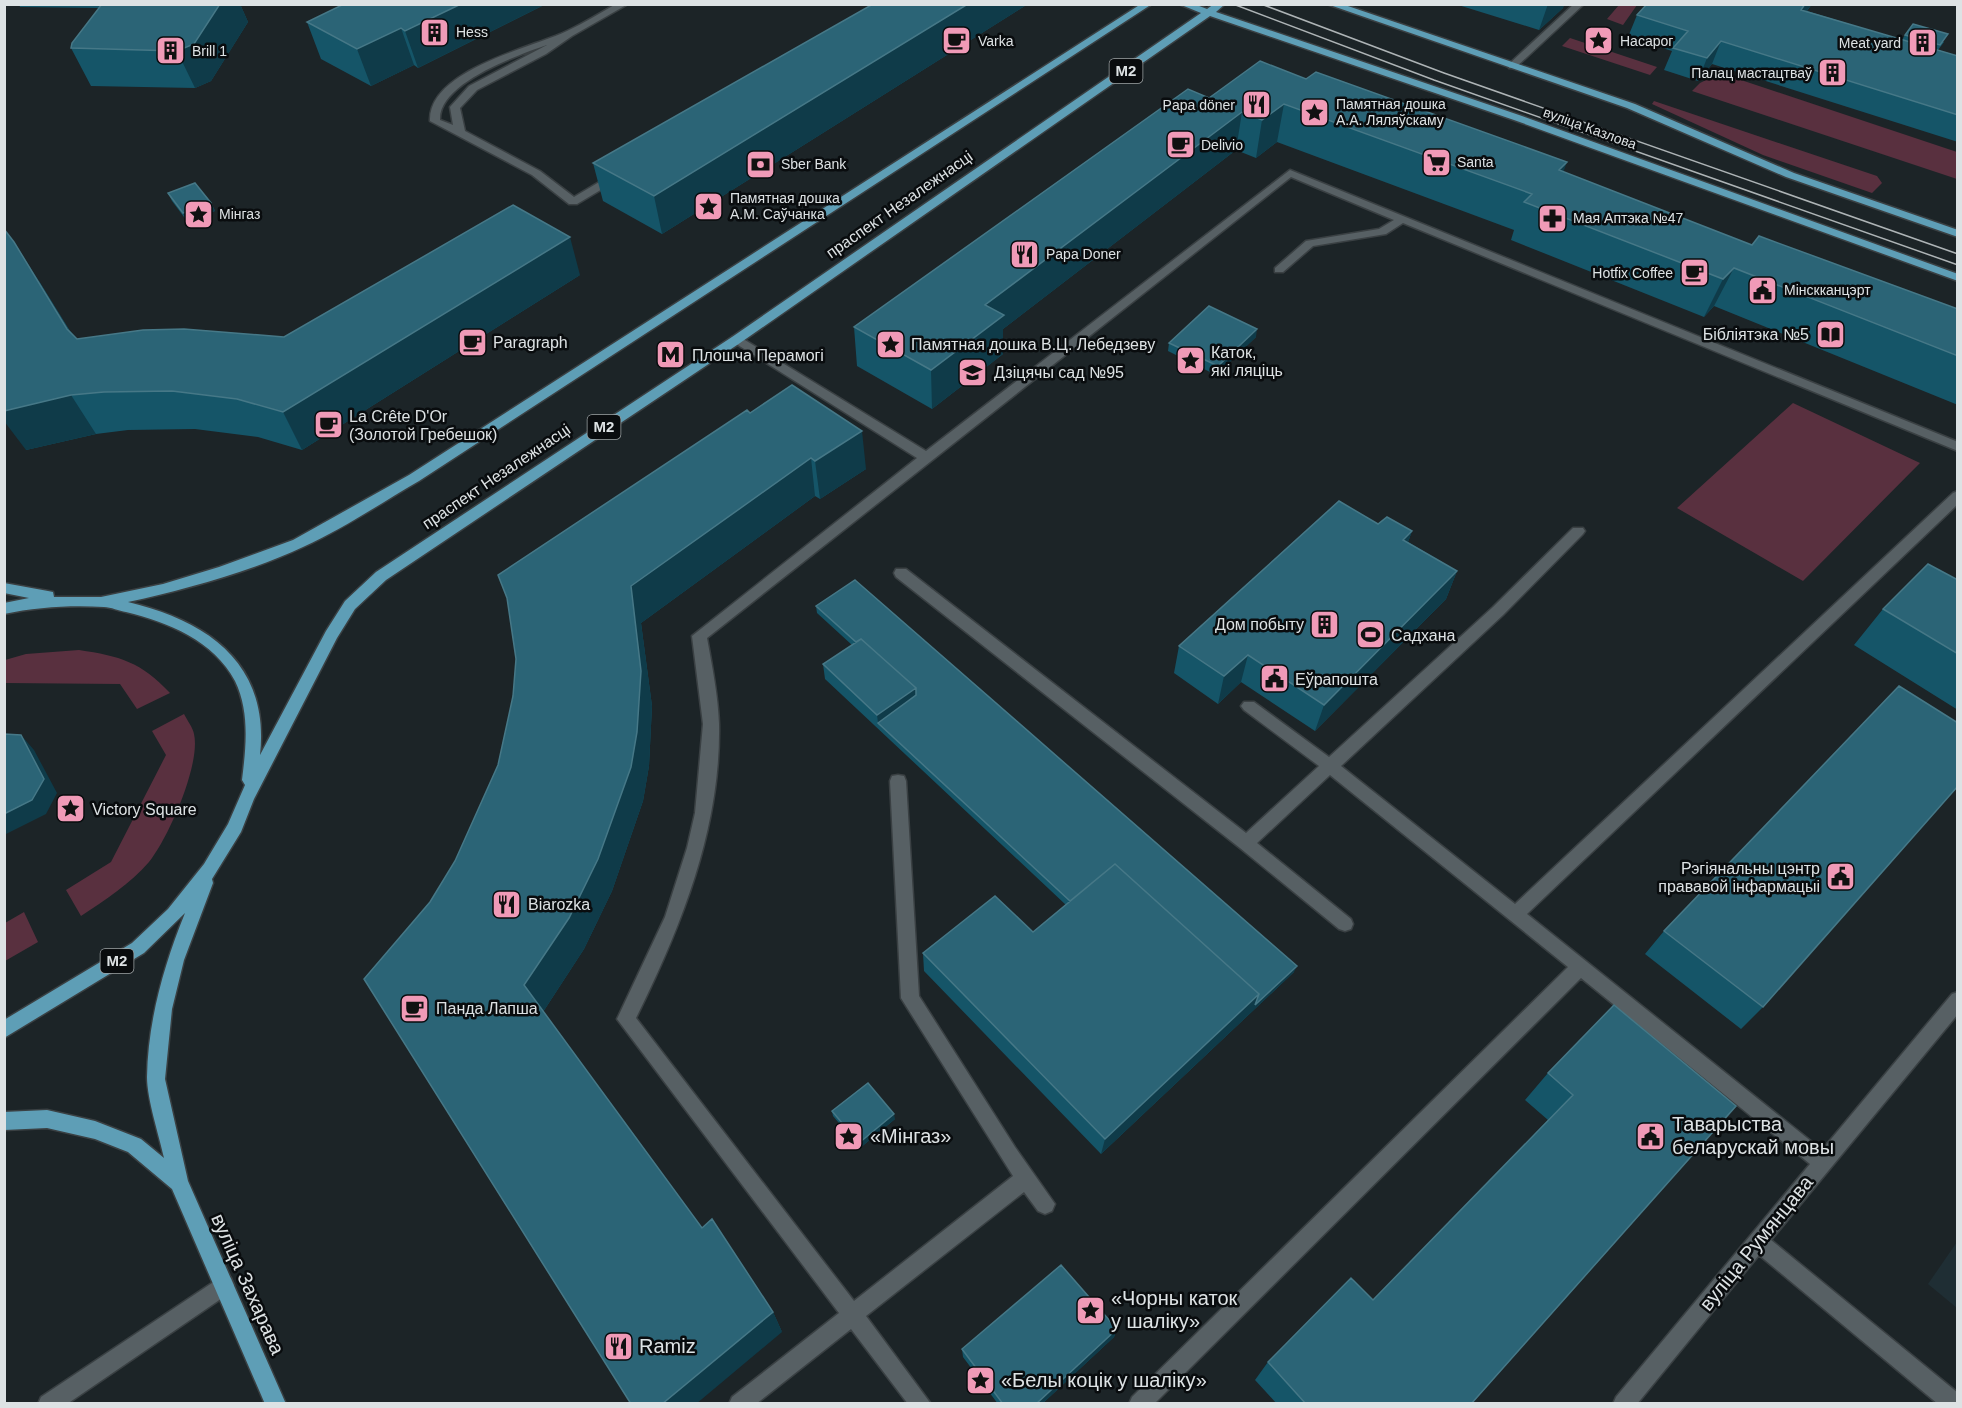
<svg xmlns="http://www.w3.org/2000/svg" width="1962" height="1408" font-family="Arial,sans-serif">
	<rect width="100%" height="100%" fill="#1c2427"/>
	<path fill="#1f2e34" d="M1957 1242V1308L1928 1284Z"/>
	<path fill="#59303f" d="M1619 5H1637L1623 25 1607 19Z
		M1570 38 1657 67 1650 75 1562 46Z
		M1720 73 1957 152V179L1692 91 1700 83Z
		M1654 101 1877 176 1882 183 1872 193 1763 155 1652 104Z
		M1793 403 1920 463 1803 581 1677 508Z
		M79 650C120 656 141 662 170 693L137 709 120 684 5 683V660L26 654Z
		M184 714C187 720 193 728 194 734 201 764 168 839 149 862 130 884 105 900 81 916L66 890 111 862 166 755 152 731Z
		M24 912 38 942 5 961V923Z"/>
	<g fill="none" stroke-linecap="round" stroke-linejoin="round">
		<defs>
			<path id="minor" d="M616 4H628L572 36 546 54 477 90 460 108 465 131 540 171 574 197 611 175H619V179L577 204H569L532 175 430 121C428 70 531 48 567 31 584 23 600 13 616 4ZM547 45 469 86 450 107 453 125 440 120C438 83 518 55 547 45Z
				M1574 4H1584L1515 68H1509V64Z
				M1290 170 1958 442V451L1403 223 1386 234 1313 246 1283 272H1275V268L1306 241 1379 229 1394 220 1291 177 707 638C712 666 718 695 719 724 721 828 681 927 636 1018L854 1301 1013 1176 901 998 890 781 892 776 898 775 904 776 906 781 919 996 1015 1147 1055 1204 1052 1211 1045 1214 1038 1211 1024 1192 866 1316 931 1404H908L851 1329 756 1404H729L732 1397 839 1313 617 1019 665 917 687 848 695 813 703 724 692 636 917 458 730 340 732 337H740L926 451Z
				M1958 491V504L1527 914 1822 1150 1952 994 1958 992V1014L1771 1240 1958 1393V1404H1938L1759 1255 1637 1404H1613L1616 1397 1810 1164 1581 978 1154 1404H1129L1132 1397 1568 967 1330 775 1257 843 1351 919 1353 924 1351 929 1345 931 1339 929 1240 848 896 577 894 573 896 569H906L1246 833 1319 766 1244 710 1241 706 1244 702H1254L1329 757 1493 607 1573 528H1583L1585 531 1583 534 1503 615 1341 766 1515 904 1953 493Z
				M224 1275 231 1278 234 1285 231 1292 67 1404H38L41 1397Z"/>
			<path id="major" d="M1141 4H1152L419 481C381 503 343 529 303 547 252 571 183 590 128 602 208 621 270 664 260 755L326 631 345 601 376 572 732 337 1201 13 1179 4H1194L1207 9 1214 4H1225L1216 12 1522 116 1958 274V281L1514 120 1210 16 740 343 386 580 355 609 337 638 254 799 241 832 212 879 213 883 184 960 172 1009 165 1079 188 1181 286 1404H265L172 1189 128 1152 95 1139 47 1128 4 1130V1112L47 1110 95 1121 141 1139 164 1158C159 1135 147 1099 147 1077 148 1020 164 965 185 913L144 953 4 1038V1020L132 943 168 909 204 864 228 824 245 785 242 780C246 747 250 712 235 681 214 641 168 622 126 612 119 611 111 607 104 607 72 605 36 607 4 614V603L29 598 4 593V583L48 591 53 592 54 597H101L163 584 219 567 293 540 409 475Z
				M1327 4H1342L1635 104 1794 173 1958 230V237L1786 177 1627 108Z"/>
		</defs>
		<use href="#minor" stroke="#3a4043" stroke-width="3"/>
		<use href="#major" stroke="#3a4043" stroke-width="3"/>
		<use href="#minor" fill="#576064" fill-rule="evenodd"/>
		<use href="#major" fill="#5e9eb6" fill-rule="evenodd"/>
		<path stroke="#aeb4b6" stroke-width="1.5" d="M1233 4 1434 80 1958 265
			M1261 4 1444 73 1958 254"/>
	</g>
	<path fill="#155568" d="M19 4H240L248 22 211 81 195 88 91 86 71 48 99 8 20 7Z
		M546 4 418 68 414 65 371 86 321 59 307 22Z
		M873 4H1028L662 234 603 201 593 163Z
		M1455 4H1564L1563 8 1539 30Z
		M1643 4H1812L1807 11 1902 40 1905 35 1944 42 1938 50 1958 56V142L1712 64 1698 81 1664 70 1672 51 1628 37 1637 15 1646 6Z
		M1306 79 1563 172 1752 245 1958 309V405L1714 306 1704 317 1511 240 1514 230 1277 142 1256 158 1236 150 1003 329V354L932 409 857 366 854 327 1209 98Z
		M168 193 211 203 215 211 187 221 172 201Z
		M580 275 302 450 258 437 195 429 128 430 96 434 26 450 39 281 70 331 77 339 284 337Z
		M1256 337 1216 375 1168 351 1169 343Z
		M750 413 866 469 820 499 815 496 641 623 652 706 649 766 643 801 612 891 584 949 543 1012 702 1228 773 1312 782 1332 430 902Z
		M1378 524 1412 531 1408 542 1457 571 1446 599 1315 731 1241 682 1218 704 1174 673 1179 646Z
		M1958 580V710L1854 645 1883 609Z
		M816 606 1294 972 1101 1154 924 971 923 953 1033 932 1066 905 825 679 823 664 852 645 817 613Z
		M1664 931 1763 1007 1741 1029 1645 954Z
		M1614 1005 1471 1404H1277L1255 1380 1268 1362 1373 1300 1548 1120 1525 1100 1548 1073Z
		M832 1111 895 1119 860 1148 833 1116Z
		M1117 1329 1114 1337 1042 1404H998L963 1357 962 1349Z"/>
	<path fill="#0f3b49" d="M220 4H240L248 22 211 81 195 88 177 51Z
		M461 4H546L418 68 405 31Z
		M968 4H1028L662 234 654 196Z
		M1548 4H1564L1563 8 1539 30Z
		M1805 4H1812L1790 32 1801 10Z
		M401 28 414 65 371 86 357 49Z
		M1721 41 1712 64 1698 81 1707 58Z
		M1284 104 1277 142 1256 158 1262 120Z
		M1242 112 1236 150 1003 329V354L932 409 931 370 985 305Z
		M1567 162 1553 200 1559 170Z
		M211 203 215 211 187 221 183 213Z
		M570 237 580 275 302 450 283 412Z
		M14 242 39 281 91 367 67 329Z
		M1734 268 1714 306 1704 317 1723 279Z
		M1257 329 1256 337 1216 375 1218 366Z
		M71 395 96 434 26 450 4 421V411Z
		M862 431 866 469 820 499 815 461Z
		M811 458 815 496 641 623 652 706 649 766 643 801 612 891 584 949 541 1015 524 985 631 586Z
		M1412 531 1402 559 1403 540Z
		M1457 571 1446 599 1315 731 1324 705Z
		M1248 655 1241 682 1218 704 1224 676Z
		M916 688 917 703 878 723 877 715Z
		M21 735 34 750 57 793 46 814 4 835V814Z
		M1297 966 1294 972 1101 1154 1105 1139 1259 994Z
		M894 1114 895 1119 860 1148 859 1143Z
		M773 1312 782 1332 696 1404H662Z
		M1117 1329 1114 1337 1042 1404H1036Z"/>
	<path fill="#2b6476" stroke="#467887" stroke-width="1.5" d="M102 4H220L194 44 177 51 71 48 72 43Z
		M344 4H461L405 31 401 28 357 49 307 22Z
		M873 4H968L654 196 593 163Z
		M1647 4H1805L1801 10 1958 56V115L1721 41 1707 58 1673 48 1688 31 1637 15Z
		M1913 24 1948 34 1940 45 1905 35Z
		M1260 61 1306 79 1316 72 1567 162 1559 170 1752 245 1759 236 1958 309V356L1734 268 1723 279 1524 202 1532 194 1284 104 1262 120 1242 112 985 305 1004 315 931 370 854 327 1188 89 1209 98Z
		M195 183 211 203 183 213 168 193Z
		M513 205 570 237 283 412 237 399 172 391 104 392 71 395 4 411V229L14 242 67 329 77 339 143 330 184 329 284 337Z
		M1209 306 1257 329 1218 366 1169 343Z
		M792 385 862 431 815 461 811 458 631 586 641 671 637 732 631 767 598 859 569 918 524 985 702 1228 712 1219 773 1312 662 1404H631L364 979 430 902 455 861 498 765 513 696 516 659 507 598 498 575 747 410 750 413Z
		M1339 501 1378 524 1387 517 1412 531 1403 540 1457 571 1324 705 1248 655 1224 676 1179 646Z
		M1928 564 1958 580V654L1883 609Z
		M855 580 1297 966 1255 1005 1259 994 1115 864 1070 901 878 723 916 695V688L861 639 856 642 816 606Z
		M861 639 916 688 877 715 823 664Z
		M1899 686 1958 723V786L1763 1007 1664 931Z
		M4 734 21 735 44 779 32 800 4 814Z
		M1115 864 1259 994 1105 1139 923 953 995 896 1033 932Z
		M1614 1005 1736 1106 1471 1404H1306L1268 1362 1351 1278 1373 1300 1573 1095 1548 1073Z
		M868 1083 894 1114 859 1143 832 1111Z
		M1061 1265 1117 1329 1036 1404H1003L962 1349Z"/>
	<defs>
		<symbol id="building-square" viewBox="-11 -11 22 22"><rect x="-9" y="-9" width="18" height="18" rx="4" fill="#f09ab7" stroke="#090c0e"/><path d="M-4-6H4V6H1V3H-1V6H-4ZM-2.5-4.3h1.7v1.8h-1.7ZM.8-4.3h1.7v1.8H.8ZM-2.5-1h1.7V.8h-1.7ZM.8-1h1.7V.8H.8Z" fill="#111"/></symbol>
		<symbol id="cafe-square" viewBox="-11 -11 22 22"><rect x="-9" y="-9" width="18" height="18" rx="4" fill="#f09ab7" stroke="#090c0e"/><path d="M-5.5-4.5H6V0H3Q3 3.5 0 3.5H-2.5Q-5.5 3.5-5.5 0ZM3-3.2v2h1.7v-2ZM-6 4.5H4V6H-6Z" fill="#111"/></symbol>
		<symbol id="sight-square" viewBox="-11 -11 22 22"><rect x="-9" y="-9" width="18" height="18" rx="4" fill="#f09ab7" stroke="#090c0e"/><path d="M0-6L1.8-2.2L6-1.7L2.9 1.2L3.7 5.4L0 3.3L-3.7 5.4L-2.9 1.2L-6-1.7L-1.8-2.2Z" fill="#111"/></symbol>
		<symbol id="restaurant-square" viewBox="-11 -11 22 22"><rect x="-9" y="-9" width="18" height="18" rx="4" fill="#f09ab7" stroke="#090c0e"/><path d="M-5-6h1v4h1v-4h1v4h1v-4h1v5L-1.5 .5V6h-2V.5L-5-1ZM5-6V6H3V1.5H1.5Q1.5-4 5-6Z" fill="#111"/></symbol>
		<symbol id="supermarket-square" viewBox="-11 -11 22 22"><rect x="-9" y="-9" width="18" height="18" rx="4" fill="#f09ab7" stroke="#090c0e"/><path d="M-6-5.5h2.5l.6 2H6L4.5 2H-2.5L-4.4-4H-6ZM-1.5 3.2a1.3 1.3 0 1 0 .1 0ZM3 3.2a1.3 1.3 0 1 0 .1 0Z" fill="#111"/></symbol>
		<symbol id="bank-square" viewBox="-11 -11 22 22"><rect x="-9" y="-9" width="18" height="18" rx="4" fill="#f09ab7" stroke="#090c0e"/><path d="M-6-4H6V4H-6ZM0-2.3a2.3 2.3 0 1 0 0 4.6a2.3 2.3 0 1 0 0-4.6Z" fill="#111"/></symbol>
		<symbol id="pharmacy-square" viewBox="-11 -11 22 22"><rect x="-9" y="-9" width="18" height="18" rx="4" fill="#f09ab7" stroke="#090c0e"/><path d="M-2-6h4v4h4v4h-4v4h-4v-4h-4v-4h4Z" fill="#111"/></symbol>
		<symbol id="civic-square" viewBox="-11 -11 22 22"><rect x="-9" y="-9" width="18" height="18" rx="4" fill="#f09ab7" stroke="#090c0e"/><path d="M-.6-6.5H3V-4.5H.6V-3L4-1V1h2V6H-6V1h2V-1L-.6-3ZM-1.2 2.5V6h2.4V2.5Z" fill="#111"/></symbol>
		<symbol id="library-square" viewBox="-11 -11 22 22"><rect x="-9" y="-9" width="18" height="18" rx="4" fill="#f09ab7" stroke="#090c0e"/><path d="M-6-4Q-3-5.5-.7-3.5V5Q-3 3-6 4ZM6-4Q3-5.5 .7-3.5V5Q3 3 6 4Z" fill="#111"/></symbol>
		<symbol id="metro-square" viewBox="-11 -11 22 22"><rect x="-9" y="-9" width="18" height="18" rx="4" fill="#f09ab7" stroke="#090c0e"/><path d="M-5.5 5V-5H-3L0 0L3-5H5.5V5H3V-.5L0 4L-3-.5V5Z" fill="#111"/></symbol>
		<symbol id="school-square" viewBox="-11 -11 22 22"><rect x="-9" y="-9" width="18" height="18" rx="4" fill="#f09ab7" stroke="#090c0e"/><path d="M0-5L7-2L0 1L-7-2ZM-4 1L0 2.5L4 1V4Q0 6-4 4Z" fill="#111"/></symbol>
		<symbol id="stadium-square" viewBox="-11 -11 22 22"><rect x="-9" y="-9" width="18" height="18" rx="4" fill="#f09ab7" stroke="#090c0e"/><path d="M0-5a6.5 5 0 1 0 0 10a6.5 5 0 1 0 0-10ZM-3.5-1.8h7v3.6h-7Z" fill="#111"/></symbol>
	</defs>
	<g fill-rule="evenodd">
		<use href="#building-square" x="418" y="16" width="33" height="33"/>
		<use href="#cafe-square" x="940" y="24" width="33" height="33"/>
		<use href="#sight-square" x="1582" y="24" width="33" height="33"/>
		<use href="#building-square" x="1906" y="26" width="33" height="33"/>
		<use href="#building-square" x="154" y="34" width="33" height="33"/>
		<use href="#building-square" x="1816" y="56" width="33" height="33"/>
		<use href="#restaurant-square" x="1240" y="88" width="33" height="33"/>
		<use href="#sight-square" x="1298" y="96" width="33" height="33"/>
		<use href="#cafe-square" x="1164" y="128" width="33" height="33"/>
		<use href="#supermarket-square" x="1420" y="146" width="33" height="33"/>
		<use href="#bank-square" x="744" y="148" width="33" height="33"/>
		<use href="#sight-square" x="692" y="190" width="33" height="33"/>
		<use href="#sight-square" x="182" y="198" width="33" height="33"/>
		<use href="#pharmacy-square" x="1536" y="202" width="33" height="33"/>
		<use href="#restaurant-square" x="1008" y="238" width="33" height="33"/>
		<use href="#cafe-square" x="1678" y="256" width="33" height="33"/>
		<use href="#civic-square" x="1746" y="274" width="33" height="33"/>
		<use href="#library-square" x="1814" y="318" width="33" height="33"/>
		<use href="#cafe-square" x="456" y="326" width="33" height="33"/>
		<use href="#sight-square" x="874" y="328" width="33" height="33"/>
		<use href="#metro-square" x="654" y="338" width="33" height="33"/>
		<use href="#sight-square" x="1174" y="344" width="33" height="33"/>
		<use href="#school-square" x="956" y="356" width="33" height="33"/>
		<use href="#cafe-square" x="312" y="408" width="33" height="33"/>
		<use href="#building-square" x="1308" y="608" width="33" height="33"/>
		<use href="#stadium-square" x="1354" y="618" width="33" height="33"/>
		<use href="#civic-square" x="1258" y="662" width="33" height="33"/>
		<use href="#sight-square" x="54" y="792" width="33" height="33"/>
		<use href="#civic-square" x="1824" y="860" width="33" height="33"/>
		<use href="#restaurant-square" x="490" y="888" width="33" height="33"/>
		<use href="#cafe-square" x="398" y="992" width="33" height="33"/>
		<use href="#sight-square" x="832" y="1120" width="33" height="33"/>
		<use href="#civic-square" x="1634" y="1120" width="33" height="33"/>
		<use href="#sight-square" x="1074" y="1294" width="33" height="33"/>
		<use href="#restaurant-square" x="602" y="1330" width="33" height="33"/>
		<use href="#sight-square" x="964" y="1364" width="33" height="33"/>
	</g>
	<g text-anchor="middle" stroke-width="5" stroke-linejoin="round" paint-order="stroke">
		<g font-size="14" fill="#dde2e4" stroke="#090c0e" text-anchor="start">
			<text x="456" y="37">Hess</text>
			<text x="978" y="46">Varka</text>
			<text x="1620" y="46">Насарог</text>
			<text x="1901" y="48" text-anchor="end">Meat yard</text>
			<text x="192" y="56">Brill 1</text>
			<text x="1812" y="78" text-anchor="end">Палац мастацтваў</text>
			<text x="1336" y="109">Памятная дошка<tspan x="1336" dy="16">А.А. Ляляўскаму</tspan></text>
			<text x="1235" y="110" text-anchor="end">Papa döner</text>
			<text x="1201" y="150">Delivio</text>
			<text x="1457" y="167">Santa</text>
			<text x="781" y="169">Sber Bank</text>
			<text x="730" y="203">Памятная дошка<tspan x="730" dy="16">А.М. Саўчанка</tspan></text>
			<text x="219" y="219">Мінгаз</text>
			<text x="1573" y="223">Мая Аптэка №47</text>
			<text x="1046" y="259">Papa Doner</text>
			<text x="1673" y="278" text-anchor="end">Hotfix Coffee</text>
			<text x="1784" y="295">Мінскканцэрт</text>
		</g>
		<g font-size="14" fill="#dde2e4" stroke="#090c0e">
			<text transform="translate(1590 128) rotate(20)" y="5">вуліца Казлова</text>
		</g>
		<g fill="#090c0e" stroke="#9da2a4" stroke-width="1.5">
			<rect x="1109.5" y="59" width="33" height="24" rx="4.5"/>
			<rect x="587.5" y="415" width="33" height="24" rx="4.5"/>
			<rect x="100.5" y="949" width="33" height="24" rx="4.5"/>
		</g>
		<g font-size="15" font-weight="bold" fill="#dde2e4">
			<text x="1126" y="76">М2</text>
			<text x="604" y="432">М2</text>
			<text x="117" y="966">М2</text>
		</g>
		<g font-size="16" fill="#dde2e4" stroke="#090c0e">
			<text transform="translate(899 204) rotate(-35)" y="6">праспект Незалежнасці</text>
			<text transform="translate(496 476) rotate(-34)" y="6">праспект Незалежнасці</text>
		</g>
		<g font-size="16" fill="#dde2e4" stroke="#090c0e" text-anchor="start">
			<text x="1809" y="340" text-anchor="end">Бібліятэка №5</text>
			<text x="493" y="348">Paragraph</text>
			<text x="911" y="350">Памятная дошка В.Ц. Лебедзеву</text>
			<text x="1211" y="358">Каток,<tspan x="1211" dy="18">які ляціць</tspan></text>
			<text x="692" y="361">Плошча Перамогі</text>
			<text x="994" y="378">Дзіцячы сад №95</text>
			<text x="349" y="422">La Crête D'Or<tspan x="349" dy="18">(Золотой Гребешок)</tspan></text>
			<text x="1304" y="630" text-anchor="end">Дом побыту</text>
			<text x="1391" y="641">Садхана</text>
			<text x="1295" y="685">Еўрапошта</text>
			<text x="92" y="815">Victory Square</text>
			<text x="1820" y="874" text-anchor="end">Рэгіянальны цэнтр<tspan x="1820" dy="18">прававой інфармацыі</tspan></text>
			<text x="528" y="910">Biarozka</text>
			<text x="436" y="1014">Панда Лапша</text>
		</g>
		<g font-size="20" fill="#dde2e4" stroke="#090c0e" text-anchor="start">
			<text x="1672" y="1131">Таварыства<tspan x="1672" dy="23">беларускай мовы</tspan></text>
			<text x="870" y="1143">«Мінгаз»</text>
			<text x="1111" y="1305">«Чорны каток<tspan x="1111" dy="23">у шаліку»</tspan></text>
			<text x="639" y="1353">Ramiz</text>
			<text x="1001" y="1387">«Белы коцік у шаліку»</text>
		</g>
		<g font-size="20" fill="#dde2e4" stroke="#090c0e">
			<text transform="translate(1756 1243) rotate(-51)" y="7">вуліца Румянцава</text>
			<text transform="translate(248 1284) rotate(66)" y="7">вуліца Захарава</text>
		</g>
	</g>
	<rect width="1962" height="1408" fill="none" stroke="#dde2e4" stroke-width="12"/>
</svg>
